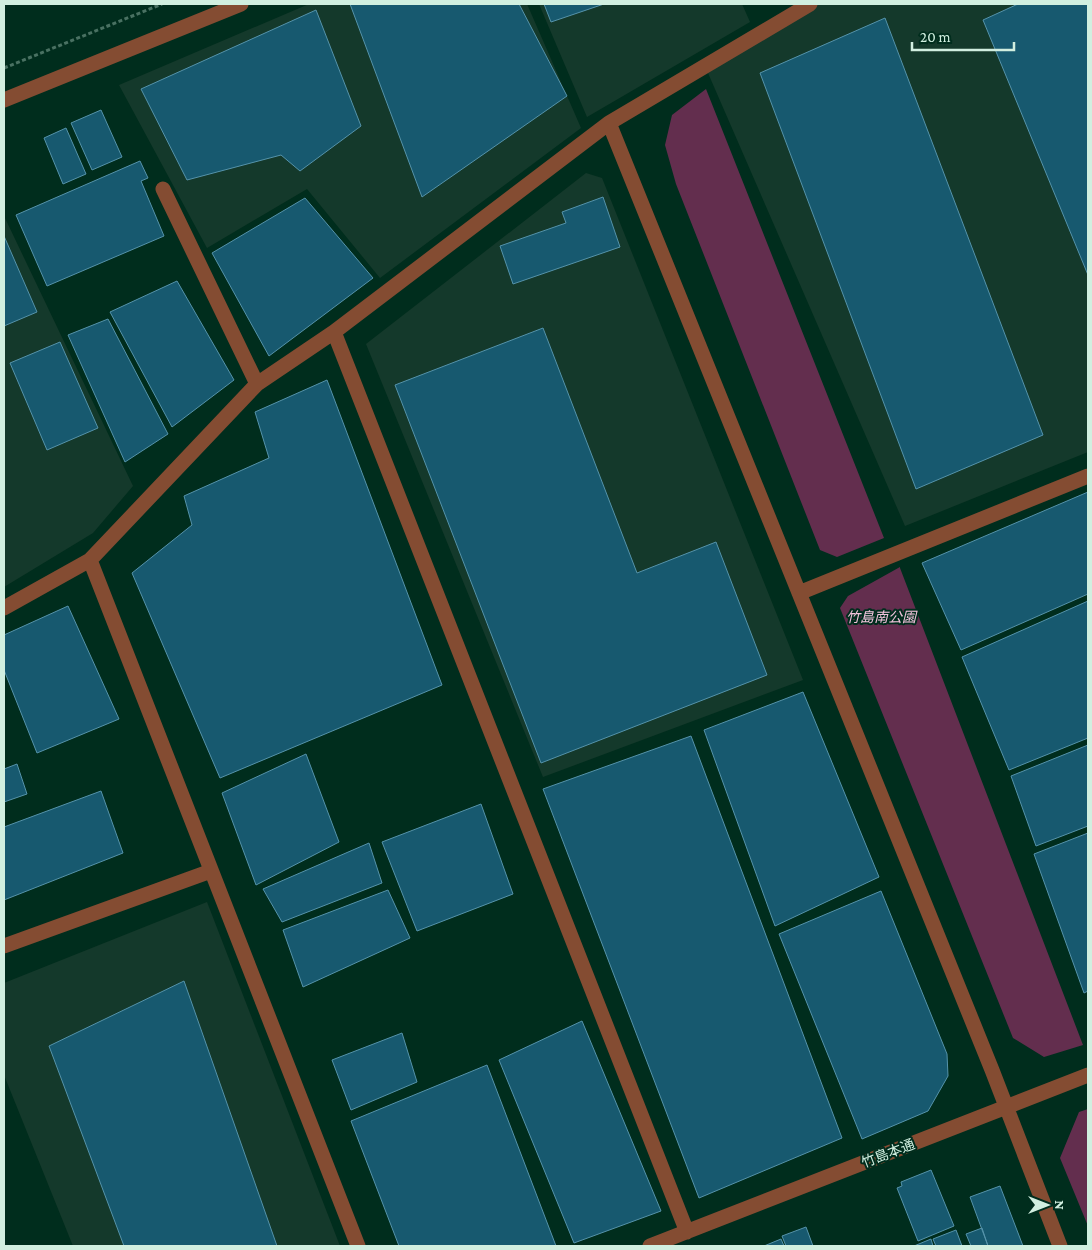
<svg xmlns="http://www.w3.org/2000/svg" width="1092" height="1250" font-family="'Crimson Pro','Noto Sans JP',serif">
	<rect width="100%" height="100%" fill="#002d1d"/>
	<path fill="#14392b" d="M309 4H527L581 128 380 278 307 189 207 248 119 85Z
		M539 4H742L750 22 587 117Z
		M811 4H1088V452L905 526 708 73Z
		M586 173 602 178 803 680 543 777 366 344Z
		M4 216 133 486 93 533 4 587Z
		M207 902 340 1246H73L4 1075V983Z"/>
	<path fill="#632e4e" d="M706 89 884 538 837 557 820 550 676 184 665 145 672 115Z
		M900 567V568L1083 1045 1044 1057 1013 1038 840 608 848 596Z
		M1088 1109V1226L1060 1158 1079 1112Z"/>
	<path fill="#17596f" stroke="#5593aa" d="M350 4H519L567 96 422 197Z
		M544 4H604L551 22Z
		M1018 4H1088V275L983 20Z
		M316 10 361 126 300 171 281 155 187 180 141 89Z
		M885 18 1043 435 916 489 760 73Z
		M101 110 122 157 92 170 71 123Z
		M66 128 86 174 63 184 44 138Z
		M140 161 148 178 141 181 164 236 47 286 16 215Z
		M603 197 620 247 513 284 500 246 566 223 562 212Z
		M305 198 373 278 269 356 212 253Z
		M4 236 37 312 4 326Z
		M177 281 234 380 172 427 110 312Z
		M108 319 168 434 125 462 68 335Z
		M543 328 637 573 716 542 767 675 541 763 395 385Z
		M60 342 98 428 47 450 10 363Z
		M327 380 442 685 220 778 132 573 192 525 184 496 269 458 255 412Z
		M1088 492V594L961 650 922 563Z
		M1088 601V738L1009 770 962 657Z
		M68 606 119 719 37 753 4 670V635Z
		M803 692 879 877 775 926 704 730Z
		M691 736 842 1138 699 1198 543 789Z
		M1088 745V826L1036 846 1011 776Z
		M306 754 339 842 256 885 222 793Z
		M17 764 27 794 4 802V769Z
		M101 791 123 853 4 900V827Z
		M481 804 513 894 417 931 382 842Z
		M1088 833V991L1084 993 1034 854Z
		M369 843 382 883 282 922 263 889Z
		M388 890 410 938 303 987 283 930Z
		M881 891 947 1054 948 1076 928 1111 862 1139 779 934Z
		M184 981 277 1246H124L49 1046Z
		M582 1021 661 1211 574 1243 499 1060Z
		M402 1033 417 1082 351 1110 332 1060Z
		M487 1065 556 1246H399L351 1121Z
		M931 1170 954 1226 918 1241 897 1188 902 1186 901 1182Z
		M1000 1186 1023 1246H988L970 1197Z
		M806 1227 813 1246H786L782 1236Z
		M982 1228 988 1246H971L966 1234Z
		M956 1230 962 1246H936L933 1239Z
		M781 1239 784 1246H764Z
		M931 1239 933 1246H914Z"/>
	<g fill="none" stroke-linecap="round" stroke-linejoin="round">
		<path stroke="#497162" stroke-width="3" stroke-dasharray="4 2.5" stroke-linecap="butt" d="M4 68 162 4"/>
		<path stroke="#844c32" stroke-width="15" d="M4 100 241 4
			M609 123 992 1070 1060 1246
			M163 189 257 384
			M334 332 687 1232
			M90 560 358 1246
			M799 593 1088 476
			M4 608 90 560 257 384 334 332 609 123 810 4
			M4 946 211 871
			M650 1246 1088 1075"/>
	</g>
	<g text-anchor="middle" stroke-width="4" stroke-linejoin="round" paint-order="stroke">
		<g font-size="14" font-style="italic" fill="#f3c4dd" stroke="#002d1d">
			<text x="881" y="622">竹島南公園</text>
		</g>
		<g font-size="14" fill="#d1efe0" stroke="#002d1d">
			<text transform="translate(888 1153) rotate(-21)" y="5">竹島本通</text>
		</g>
	</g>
	<rect width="1092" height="1250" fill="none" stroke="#d1efe0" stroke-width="10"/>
	<g transform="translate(1047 1205) rotate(90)" stroke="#002d1d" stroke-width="4" paint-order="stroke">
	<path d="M0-4L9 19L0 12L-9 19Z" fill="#d1efe0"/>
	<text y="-8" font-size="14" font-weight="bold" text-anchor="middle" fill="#d1efe0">N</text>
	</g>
	<path d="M912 42v8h102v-8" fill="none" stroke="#d1efe0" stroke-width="2.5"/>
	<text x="920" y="42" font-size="15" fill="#d1efe0" stroke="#002d1d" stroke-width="4" paint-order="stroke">20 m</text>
</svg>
